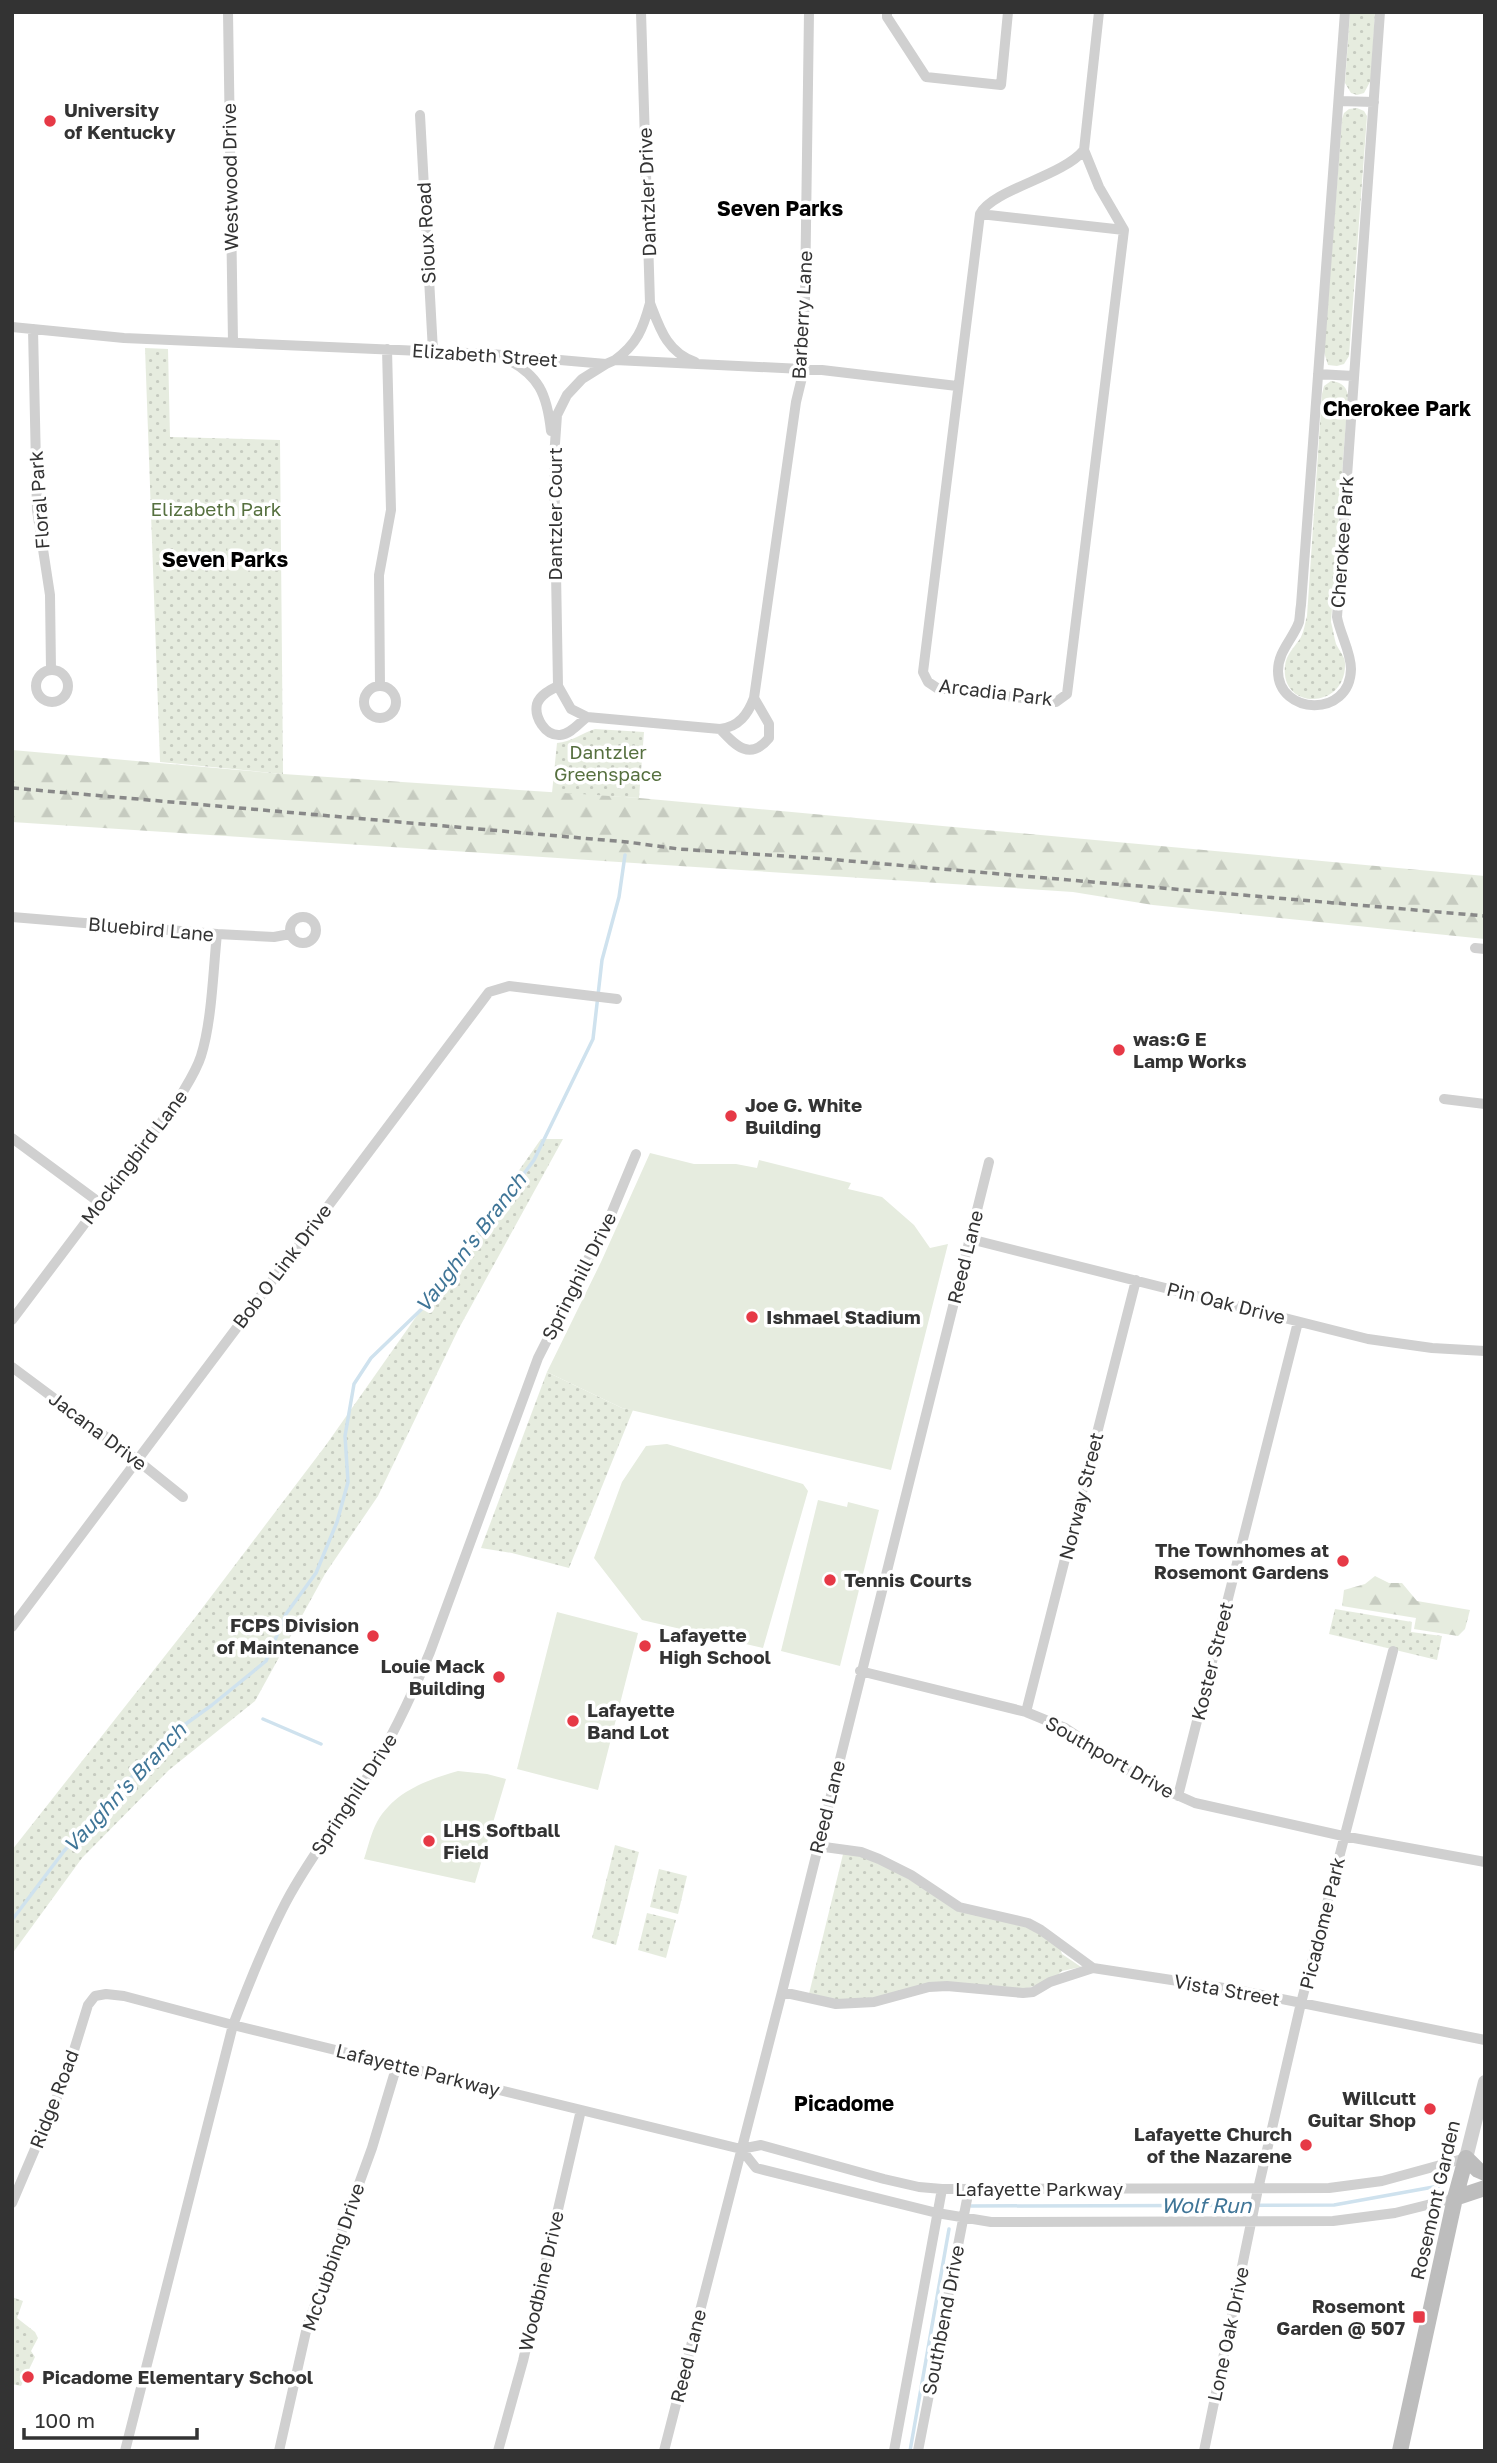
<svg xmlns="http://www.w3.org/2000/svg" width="1497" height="2463" font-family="'Golos Text',sans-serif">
	<defs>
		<pattern id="grass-dots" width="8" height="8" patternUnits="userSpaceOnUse" patternTransform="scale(1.75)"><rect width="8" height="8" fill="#e6ecdf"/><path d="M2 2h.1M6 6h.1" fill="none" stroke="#c6cbc0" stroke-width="1.8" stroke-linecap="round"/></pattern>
		<pattern id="forest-firs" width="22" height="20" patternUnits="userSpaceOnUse" patternTransform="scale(1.75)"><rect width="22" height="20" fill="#e6ecdf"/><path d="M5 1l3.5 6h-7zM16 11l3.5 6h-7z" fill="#c6cbc0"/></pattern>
	</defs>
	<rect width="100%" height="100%" fill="#fff"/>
	<path fill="url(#grass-dots)" d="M1350 12H1375L1371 80 1364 93 1357 95 1351 93 1345 83Z
		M1357 108 1364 111 1367 116 1349 356 1344 364 1337 366 1328 365 1324 352 1342 119 1344 113 1349 109Z
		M145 348 168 349 170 437 280 440 283 774 160 762Z
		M1331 381C1340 382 1346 385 1348 395L1331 622C1333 629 1334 637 1336 644 1339 650 1345 657 1345 663 1347 710 1280 711 1285 666 1286 654 1295 647 1301 637 1304 631 1305 623 1307 616L1322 394 1324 386Z
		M595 729 644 732 639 798 552 793 557 743C571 742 582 733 595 729Z
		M541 1139H563L458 1330 378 1496 325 1574 255 1701 169 1770 82 1858 12 1954V1850L194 1619 326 1445Z
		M547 1372 622 1408 633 1410 569 1568 512 1553 481 1548Z
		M1335 1609 1412 1622 1411 1632 1442 1636 1437 1660 1329 1634Z
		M615 1845 639 1852 616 1945 592 1938Z
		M844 1850 861 1852 947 1901 1021 1921 1059 1945 1062 1954 1081 1967 1062 1971 1050 1982 1023 1989 947 1986 874 2002 808 1998Z
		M659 1869 687 1876 678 1914 650 1907Z
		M647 1913 676 1920 666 1958 638 1950Z
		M12 2297 23 2301 17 2318 35 2332 38 2338 31 2351 35 2357 21 2386 12 2384Z"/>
	<path fill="url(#forest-firs)" d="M12 750 283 774 639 798 1485 876V939L1153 905 1073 892 12 822Z
		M1375 1576 1389 1583H1402L1417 1601 1470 1610 1465 1629 1458 1636 1414 1629 1416 1618 1342 1606 1344 1590 1365 1584Z"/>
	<path fill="#e6ecdf" d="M246 542 249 580 229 581 227 543Z
		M650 1153 694 1164H736L757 1168 759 1160 851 1183 848 1189 882 1197 914 1225 930 1248 948 1244 891 1470 622 1408 547 1372 601 1262Z
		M667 1444 803 1484 808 1491 763 1648 642 1620 594 1558 622 1482 646 1446Z
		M818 1500 847 1507 848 1502 879 1510 840 1666 781 1651Z
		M557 1612 638 1633 598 1790 517 1769Z
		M458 1771 487 1774 506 1779 475 1883 364 1859C368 1847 371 1833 377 1822 394 1792 426 1780 458 1771Z"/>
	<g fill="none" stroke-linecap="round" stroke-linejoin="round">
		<path stroke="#cfe2ee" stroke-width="3.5" d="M263 1719 321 1744
			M12 1920 64 1851 169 1736 212 1705 266 1661 286 1614 316 1573 337 1522 348 1482 345 1436 354 1384 371 1358 431 1300 534 1160 593 1039 602 960 619 897 625 855
			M971 2206 1334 2205 1439 2186
			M910 2451 949 2229"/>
		<path stroke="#d0d0d0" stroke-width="10" d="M228 12 233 342
			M887 12V17L926 77 1001 85 1008 12
			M1345 12 1301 605C1300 610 1300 617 1299 622 1293 639 1278 651 1278 671 1278 715 1350 719 1351 669 1351 652 1340 634 1337 617L1380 12
			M1339 101 1374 102
			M420 115 433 351
			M1084 150C1062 177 993 189 980 214L923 672 928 682 937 688 1056 702 1067 694 1124 230 1099 187 1084 150 1099 12
			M980 214 1124 230
			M650 303C660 329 667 352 695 362
			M12 327 124 338 491 354 606 364 615 360 822 370 957 386
			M33 329 37 510 50 595 51 670
			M505 358C539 375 547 394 551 431
			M615 360C637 344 643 329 650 303L641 12
			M606 364 582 379 567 395 557 415 554 458 558 686 571 709 587 717 720 729C739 727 748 714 754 698L796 402 804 369 809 12
			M1318 374 1353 376
			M36 686a16 16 0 1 1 32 0a16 16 0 1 1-32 0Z
			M364 702a16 16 0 1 1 32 0a16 16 0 1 1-32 0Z
			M380 686 379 575 391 510 387 349
			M558 686C550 690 540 695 537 704 534 717 545 736 560 735 571 734 579 723 587 717
			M720 729C736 746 750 761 769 738V724L754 698
			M12 917 217 934 274 937 290 934
			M290 930a13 13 0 1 1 26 0a13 13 0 1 1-26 0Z
			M1475 948 1485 949
			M1444 1099 1485 1104
			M12 1138 100 1203
			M970 1239 1368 1339 1432 1348 1485 1351
			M12 1320 178 1100C186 1086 196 1072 201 1056 212 1021 213 971 217 934
			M12 1367 137 1460 183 1497
			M12 1627 489 992 509 986 617 999
			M860 1671 1026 1712 1065 1728 1143 1780 1195 1803 1343 1836 1485 1862
			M1026 1712 1136 1280
			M1178 1796 1298 1322
			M817 1846 861 1852 879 1859 911 1875 959 1907 1028 1923 1041 1930 1093 1968 1237 1990 1485 2040
			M782 1992 836 2004 874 2002 929 1987 947 1986 1023 1993 1033 1992 1050 1982 1093 1968
			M741 2149 756 2168 937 2213 991 2222 1333 2221 1395 2213 1455 2198
			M12 2203 66 2076 88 2005 95 1996 106 1994 124 1996 233 2025 741 2149 761 2145 884 2179 919 2187 942 2189 1329 2188 1382 2181 1466 2158
			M125 2451 233 2025C249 1983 265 1942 286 1902 309 1858 341 1818 368 1776 393 1737 412 1695 430 1652L538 1358 612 1212 636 1154
			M279 2451 307 2327 372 2148 397 2065
			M498 2451 523 2361 581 2110
			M664 2451 782 1992 989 1162
			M894 2451 942 2189
			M918 2451 969 2189
			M1204 2451 1258 2189 1301 2003 1393 1651"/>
		<path stroke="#d0d0d0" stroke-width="14" d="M1466 2158 1485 2082"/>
		<path stroke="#bdbdbd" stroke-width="16" d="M1466 2158 1478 2170 1485 2173
			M1455 2198 1485 2188
			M1400 2451 1455 2198 1466 2158"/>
		<path stroke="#888" stroke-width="3.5" stroke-dasharray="7 5" stroke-linecap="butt" d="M12 788 627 842 679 849 827 859 1485 916"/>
	</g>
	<g fill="#e63946" stroke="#fff" stroke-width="2.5">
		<circle cx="50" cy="121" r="7"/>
		<circle cx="1119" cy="1050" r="7"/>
		<circle cx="731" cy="1116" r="7"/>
		<circle cx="752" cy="1317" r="7"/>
		<circle cx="1343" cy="1561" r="7"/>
		<circle cx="830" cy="1580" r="7"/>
		<circle cx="373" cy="1636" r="7"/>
		<circle cx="645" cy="1646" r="7"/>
		<circle cx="499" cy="1677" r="7"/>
		<circle cx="573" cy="1721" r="7"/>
		<circle cx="429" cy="1841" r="7"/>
		<circle cx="1430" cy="2109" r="7"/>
		<circle cx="1306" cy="2145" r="7"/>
		<rect x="1412" y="2310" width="14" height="14" rx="3.5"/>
		<circle cx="28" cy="2377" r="7"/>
	</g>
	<g text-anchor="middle" stroke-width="7" stroke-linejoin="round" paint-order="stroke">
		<g font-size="19" font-weight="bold" fill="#333" stroke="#fff" text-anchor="start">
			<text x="64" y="117">University<tspan x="64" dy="22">of Kentucky</tspan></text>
			<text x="1133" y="1046">was:G E<tspan x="1133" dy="22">Lamp Works</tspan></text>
			<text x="745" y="1112">Joe G. White<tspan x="745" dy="22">Building</tspan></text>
			<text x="766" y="1324">Ishmael Stadium</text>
			<text x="1329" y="1557" text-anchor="end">The Townhomes at<tspan x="1329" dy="22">Rosemont Gardens</tspan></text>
			<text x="844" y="1587">Tennis Courts</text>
			<text x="359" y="1632" text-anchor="end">FCPS Division<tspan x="359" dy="22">of Maintenance</tspan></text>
			<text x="659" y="1642">Lafayette<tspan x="659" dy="22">High School</tspan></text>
			<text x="485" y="1673" text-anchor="end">Louie Mack<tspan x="485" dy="22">Building</tspan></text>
			<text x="587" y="1717">Lafayette<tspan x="587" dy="22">Band Lot</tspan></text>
			<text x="443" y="1837">LHS Softball<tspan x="443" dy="22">Field</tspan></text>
			<text x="1416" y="2105" text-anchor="end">Willcutt<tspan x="1416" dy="22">Guitar Shop</tspan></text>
			<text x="1292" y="2141" text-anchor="end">Lafayette Church<tspan x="1292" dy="22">of the Nazarene</tspan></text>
			<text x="1405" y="2313" text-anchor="end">Rosemont<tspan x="1405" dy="22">Garden @ 507</tspan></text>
			<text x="42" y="2384">Picadome Elementary School</text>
		</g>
		<g font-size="19" fill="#333" stroke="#fff">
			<text transform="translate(230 177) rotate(-91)" y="7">Westwood Drive</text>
			<text transform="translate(647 192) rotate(-92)" y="7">Dantzler Drive</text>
			<text transform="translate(426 233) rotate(-93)" y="7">Sioux Road</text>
			<text transform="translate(802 315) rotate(-87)" y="7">Barberry Lane</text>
			<text transform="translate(485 355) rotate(4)" y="7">Elizabeth Street</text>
			<text transform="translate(39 500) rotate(-94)" y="7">Floral Park</text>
			<text transform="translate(555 514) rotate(-90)" y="7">Dantzler Court</text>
			<text transform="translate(1342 542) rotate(-86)" y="7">Cherokee Park</text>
			<text transform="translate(996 692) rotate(7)" y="7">Arcadia Park</text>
			<text transform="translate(151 929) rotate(5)" y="7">Bluebird Lane</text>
			<text transform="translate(134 1157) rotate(-53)" y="7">Mockingbird Lane</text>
			<text transform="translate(965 1257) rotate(-76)" y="7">Reed Lane</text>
			<text transform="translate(282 1266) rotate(-53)" y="7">Bob O Link Drive</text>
			<text transform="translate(579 1276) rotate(-63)" y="7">Springhill Drive</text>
			<text transform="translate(1226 1303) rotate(14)" y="7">Pin Oak Drive</text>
			<text transform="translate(98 1431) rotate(37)" y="7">Jacana Drive</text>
			<text transform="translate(1081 1496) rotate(-76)" y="7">Norway Street</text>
			<text transform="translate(1212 1661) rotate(-76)" y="7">Koster Street</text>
			<text transform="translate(1110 1757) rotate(30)" y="7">Southport Drive</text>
			<text transform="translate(354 1794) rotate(-57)" y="7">Springhill Drive</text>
			<text transform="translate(827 1807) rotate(-76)" y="7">Reed Lane</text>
			<text transform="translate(1322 1923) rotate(-76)" y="7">Picadome Park</text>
			<text transform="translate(1227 1990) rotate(10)" y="7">Vista Street</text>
			<text transform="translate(418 2070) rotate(14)" y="7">Lafayette Parkway</text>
			<text transform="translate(54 2099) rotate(-69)" y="7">Ridge Road</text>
			<text x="1039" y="2196">Lafayette Parkway</text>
			<text transform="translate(1435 2200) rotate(-77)" y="7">Rosemont Garden</text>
			<text transform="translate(333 2257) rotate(-71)" y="7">McCubbing Drive</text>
			<text transform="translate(541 2281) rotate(-77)" y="7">Woodbine Drive</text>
			<text transform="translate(943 2320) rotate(-79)" y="7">Southbend Drive</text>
			<text transform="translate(1228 2334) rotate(-78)" y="7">Lone Oak Drive</text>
			<text transform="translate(688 2356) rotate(-76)" y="7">Reed Lane</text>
		</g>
		<g font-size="19" fill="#56703f" stroke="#fff">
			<text x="216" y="516">Elizabeth Park</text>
			<text x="608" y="759">Dantzler<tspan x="608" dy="22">Greenspace</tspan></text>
		</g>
		<g font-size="21" font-weight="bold" fill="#000" stroke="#fff">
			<text x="780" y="216">Seven Parks</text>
			<text x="1397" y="416">Cherokee Park</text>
			<text x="225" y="567">Seven Parks</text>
			<text x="844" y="2111">Picadome</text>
		</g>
		<g font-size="21" font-style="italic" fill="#3f7597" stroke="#fff">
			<text transform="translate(471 1243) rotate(-53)" y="7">Vaughn's Branch</text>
			<text transform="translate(125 1788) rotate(-47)" y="7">Vaughn's Branch</text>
			<text x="1206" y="2213">Wolf Run</text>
		</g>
	</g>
	<rect width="1497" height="2463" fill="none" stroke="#333333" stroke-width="28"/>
	<path d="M24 2428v10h173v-10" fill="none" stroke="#333333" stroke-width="3.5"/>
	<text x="35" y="2428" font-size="21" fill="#333333" stroke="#ffffff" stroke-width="5" paint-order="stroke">100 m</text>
</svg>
